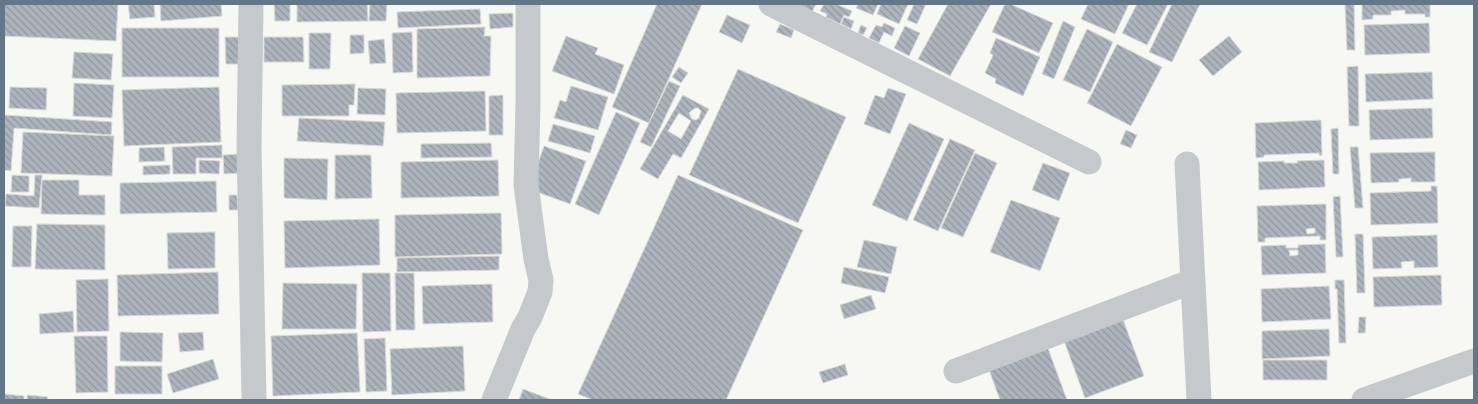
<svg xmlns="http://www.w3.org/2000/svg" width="1478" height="404" font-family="'PT Sans',sans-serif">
	<defs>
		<pattern id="building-back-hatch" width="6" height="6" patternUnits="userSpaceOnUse" patternTransform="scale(1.25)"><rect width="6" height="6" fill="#adb4bb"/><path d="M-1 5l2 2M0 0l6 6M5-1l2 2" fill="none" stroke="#90979e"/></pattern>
	</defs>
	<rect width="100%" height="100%" fill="#f7f8f4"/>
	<path fill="url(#building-back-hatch)" stroke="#d9d9d7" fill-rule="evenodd" d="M4 4H118L116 41 4 36Z
		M128 4H154L155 17 130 19Z
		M160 4H221L222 16 161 21Z
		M274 4H290V21H275Z
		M297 4H367L368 21 297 22Z
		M370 4H387L386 21H369Z
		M657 4H702L649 123 612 107Z
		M794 4H816L812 12Z
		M824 4H836L852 11 849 17 844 15 840 24 826 17 827 14 820 11Z
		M858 4H878L873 15 856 8Z
		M881 4H908L899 24 877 14Z
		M914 4H926L917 24 907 20Z
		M948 4H991L950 76 918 59Z
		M1005 4H1010L1053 23 1039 53 992 32Z
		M1088 4H1129L1115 34 1081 19Z
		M1137 4H1168L1147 45 1122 33Z
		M1172 4H1200L1172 62 1149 52Z
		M1345 4H1354L1355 50H1347Z
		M1362 4H1430V17H1425V14H1405V10L1391 11V15H1373V19L1362 20Z
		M480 9 481 24 398 28 397 12Z
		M513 13V27L490 29 489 14Z
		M727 15 750 25 742 43 719 32Z
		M844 17 854 21 851 29 841 24Z
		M1063 21 1075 27 1054 79 1042 74Z
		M884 23 895 28 892 36 884 32 879 43 869 38 876 25 882 27Z
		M1429 23 1430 53 1365 55 1364 25Z
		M780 24 794 30 791 38 776 32Z
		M861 25 867 28 863 35 858 33Z
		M905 26 920 33 909 56 894 48Z
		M485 27 484 36H491L490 76 417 78V29Z
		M122 28H219V77H122Z
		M1087 29 1113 42 1090 92 1063 80Z
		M412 32 413 72 393 73 392 33Z
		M309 33H331L330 69H309Z
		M350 35H364V53L350 54Z
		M566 36 598 48 595 54 624 65 614 94 552 71Z
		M1229 36 1242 52 1213 76 1199 60Z
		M225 37H239L240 64H226Z
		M264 37H303L304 62H264Z
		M996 38 1040 57 1023 96 995 83 996 79 985 73 993 55 990 53Z
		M384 39 386 63 370 64 368 41Z
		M1117 44 1162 67 1131 126 1087 103Z
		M74 52 113 54 111 80 72 78Z
		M1358 66 1359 126H1349L1347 67Z
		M679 67 688 73 681 83 672 77Z
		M738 69 846 117 798 223 689 175Z
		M1432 72 1433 99 1366 102 1365 74Z
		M669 81 680 86 651 147 640 142Z
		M74 83 114 85 112 118 73 116Z
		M355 84 354 105H349V116H282V85Z
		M571 86 608 97 598 130 554 118 560 100 566 102Z
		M10 87 47 88 46 110 9 108Z
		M219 87 221 142 124 146 122 90Z
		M358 88 386 89 385 115 357 114Z
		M888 88 906 94 890 134 864 124 875 95 884 98Z
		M485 91 486 131 397 133 396 93Z
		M503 95V135H489V96Z
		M683 95 709 109 681 158 673 154 658 179 640 169ZM695 108H698L701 111 699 118 696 120 692 119 689 113ZM679 113 691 121 681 139 668 131Z
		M1432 108 1433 138 1370 140 1369 110Z
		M616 112 640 123 599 215 575 204Z
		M4 115 112 122 111 135 14 128 11 171 4 170Z
		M299 118 385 122 383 146 297 141Z
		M1321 120 1322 156 1319 155V153L1264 155V157L1256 158 1255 123Z
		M909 123 944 139 907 221 872 205Z
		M553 124 595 136 590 153 548 141Z
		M1338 128 1339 174H1333L1331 129Z
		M1126 130 1137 135 1131 148 1120 144Z
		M23 132 114 136 112 176 21 173Z
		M950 139 975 150 938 231 913 220Z
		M491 143 492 157 421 158V144Z
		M222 145V158H196V174H173L172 147Z
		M544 146 586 161 570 204 529 189Z
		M164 147 165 161 139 162V148Z
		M1350 147H1358L1363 208H1355Z
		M1435 152V182H1411V178L1399 179V182L1371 183 1370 153Z
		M975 153 997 163 963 237 941 228Z
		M238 154 239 173 224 174 223 155Z
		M335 155H371L372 198 335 199Z
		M284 158 328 159 327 200 284 198Z
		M199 160 220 161 219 174 199 173Z
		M498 160 499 196 401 198V162Z
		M1324 160 1325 187 1259 190 1258 162 1284 161V163H1298L1297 161Z
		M1043 163 1070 173 1059 201 1032 190Z
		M170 165V174L143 175V166Z
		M12 175 29 176V192H11Z
		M35 175H42L39 208 5 206 6 194 34 196Z
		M678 175 803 230 726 400H593L578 394Z
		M42 180H79V195H105V215L41 214Z
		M216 181 217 212 120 214V183Z
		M1431 186H1437L1438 223 1371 225 1370 193 1431 191Z
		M229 195H237L238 210H229Z
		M1340 196 1343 257H1336L1333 197Z
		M1011 200 1060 218 1040 271 990 252Z
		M1326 204V240H1320V236L1265 238V242H1258L1257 206ZM1315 228V233L1307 234 1306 229Z
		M501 213 502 254 395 257V215Z
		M379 219 380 265 285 268 284 221Z
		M37 224 105 225V270L35 269Z
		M13 226H32L31 267H12Z
		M215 232V268L168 269 167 233Z
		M1355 234H1363L1365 293H1357Z
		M1437 235 1438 267 1414 268V261L1401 262 1402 268 1373 269 1372 237Z
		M864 240 897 247 891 274 857 267Z
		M1325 244 1326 273 1262 275 1261 246 1286 245V248H1298V245ZM1289 250H1298V255L1290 256Z
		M499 256V270L397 272V258Z
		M844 267 889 277 885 293 841 283Z
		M218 272 219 314 118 316 117 275Z
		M362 273H390L391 331 363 332Z
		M395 273H414L415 330H396Z
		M1441 275 1442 305 1374 307 1373 277Z
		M108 279 109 331 77 332 76 280Z
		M1335 280H1344L1346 343H1339L1337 289H1335Z
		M283 283 357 284 356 329H282Z
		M492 284 493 322 423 324 422 286Z
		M1329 286 1331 319 1262 322 1261 289Z
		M871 295 876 309 844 319 840 305Z
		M73 311 74 332 40 334 39 314Z
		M1122 317 1144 376 1085 398 1063 338Z
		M1359 317H1366L1365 333H1358Z
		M1329 329 1330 356 1262 359V331Z
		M120 332 163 333 162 362 120 361Z
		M203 332 204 350 180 352 178 333Z
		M357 333 360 392 273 396 271 336Z
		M74 336H107L108 392 76 393Z
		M385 338 387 391 366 392 364 339Z
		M1046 343 1067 400H1000L987 364Z
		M463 346 465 391 392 395 390 349Z
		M213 359 219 379 173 393 167 374Z
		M1263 360H1327V380H1263Z
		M845 364 848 375 823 383 819 372Z
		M115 366H162V394H115Z
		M523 389 552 400H519Z
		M4 394 24 396V400H4Z
		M27 395 48 397 47 400H27Z"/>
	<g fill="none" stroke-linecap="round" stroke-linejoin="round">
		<path stroke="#c5c9cc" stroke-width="25" d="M251 4 249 146 254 400
			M771 4 1089 162
			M1187 164 1199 400
			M956 371 1193 281
			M494 400 523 329 530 317 540 292 541 280 536 259 526 185 528 102V4
			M1364 400 1474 361"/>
	</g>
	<rect width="1478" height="404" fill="none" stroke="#657687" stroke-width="10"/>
</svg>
